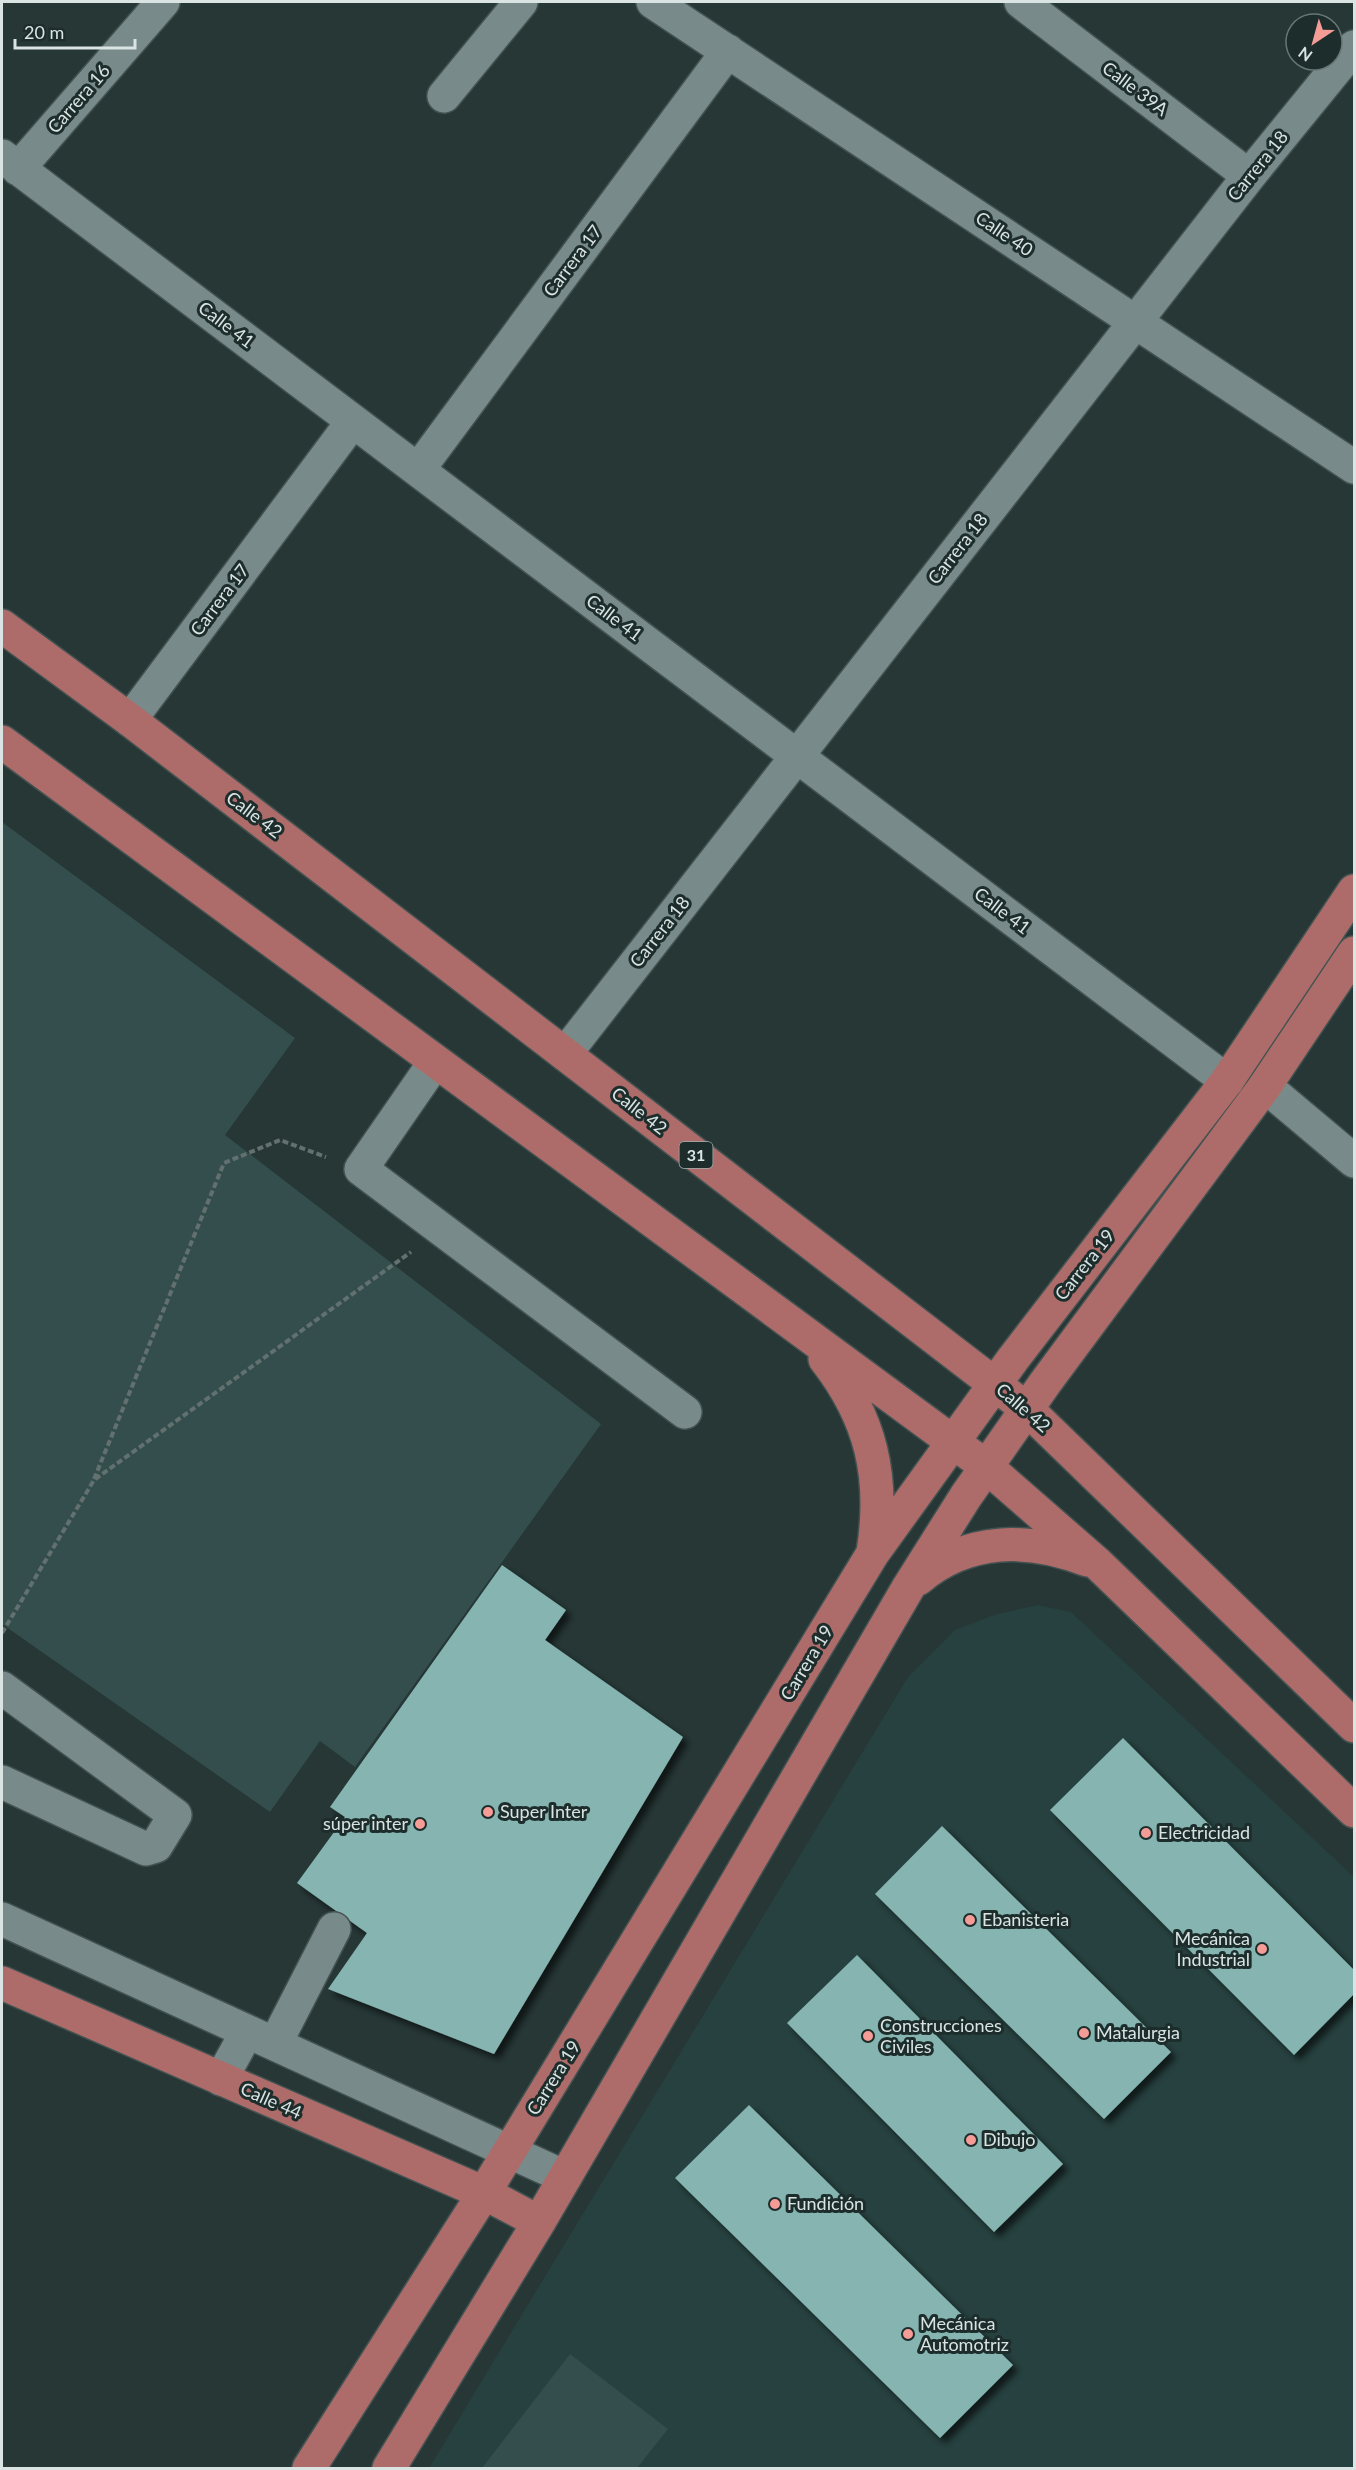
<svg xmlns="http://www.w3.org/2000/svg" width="1356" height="2470" font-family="Lato,sans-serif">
	<defs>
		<filter id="shadow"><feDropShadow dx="5.5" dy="5.5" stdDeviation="3" flood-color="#0009"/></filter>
	</defs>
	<rect width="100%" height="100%" fill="#263736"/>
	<path fill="#26413f" d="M1038 1605 1071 1612 1354 1877V2468H429L908 1677 955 1630 997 1614Z"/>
	<path fill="#334e4d" d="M2 822 295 1038 225 1135 601 1424 355 1767 320 1741 270 1812 2 1624Z
		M570 2354 668 2429 637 2468H482Z"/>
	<path fill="#85b4b1" filter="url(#shadow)" d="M502 1565 566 1610 545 1640 683 1737 494 2054 328 1989 367 1933 297 1883 345 1817 330 1807Z
		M1123 1738 1354 1970V1994L1294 2055 1050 1810Z
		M942 1826 1171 2052 1104 2119 875 1894Z
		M857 1955 1063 2164 994 2232 787 2023Z
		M749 2105 1013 2365 940 2438 675 2178Z"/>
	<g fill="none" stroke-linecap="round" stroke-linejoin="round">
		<defs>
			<path id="minor" d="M653 2 1354 467
				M1021 2 1249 176
				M444 96 521 2
				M2 156 1227 1081
				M18 169 163 2
				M418 470 728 51
				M130 720 353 421
				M565 1054 1249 176 1354 47
				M435 1062 361 1169 685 1412
				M1265 1086 1354 1161
				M2 1688 175 1815 156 1846 146 1849 2 1782
				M2 1919 565 2177
				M275 2044 334 1929
				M221 2079 247 2032"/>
			<path id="major" d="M2 626 130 720 1027 1409 1354 1726
				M2 742 987 1467 1098 1564 1354 1811
				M825 1359C871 1418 885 1477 873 1552
				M918 1579C968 1537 1029 1537 1087 1560
				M2 1983 484 2193 539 2222
				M309 2468 484 2193 873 1553 1013 1359 1227 1081 1354 891
				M389 2468 539 2222 908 1588 966 1496 1045 1383 1265 1086 1354 953"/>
		</defs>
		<use href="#minor" stroke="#435251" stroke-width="36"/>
		<use href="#major" stroke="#435251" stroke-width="36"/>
		<path stroke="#627170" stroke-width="4" stroke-dasharray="6 3" stroke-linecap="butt" d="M94 1479 224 1163 280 1140 326 1157
			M2 1633 94 1480 411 1252"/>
		<use href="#minor" stroke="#788b8a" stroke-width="33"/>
		<use href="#major" stroke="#ad6c6a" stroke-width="33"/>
	</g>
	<g fill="#f59c96" stroke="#1c2d2c" stroke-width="2">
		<circle cx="488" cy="1812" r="6"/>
		<circle cx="420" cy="1824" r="6"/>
		<circle cx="1146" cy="1833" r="6"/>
		<circle cx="970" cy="1920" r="6"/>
		<circle cx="1262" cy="1949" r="6"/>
		<circle cx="1084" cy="2033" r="6"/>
		<circle cx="868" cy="2036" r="6"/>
		<circle cx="971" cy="2140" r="6"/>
		<circle cx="775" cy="2204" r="6"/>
		<circle cx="908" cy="2334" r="6"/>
	</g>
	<g text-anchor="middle" stroke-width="6" stroke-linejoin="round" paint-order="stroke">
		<rect fill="#1c2d2c" stroke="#a0adac" stroke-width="1.5" x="679.5" y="1142" width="33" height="26" rx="4.5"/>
		<g font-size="16" font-weight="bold" fill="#d9e4e3">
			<text x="696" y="1161">31</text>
		</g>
		<g font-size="18" fill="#d9e4e3" stroke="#1c2d2c">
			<text transform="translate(1135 89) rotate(37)" y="6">Calle 39A</text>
			<text transform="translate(79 99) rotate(-49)" y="6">Carrera 16</text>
			<text transform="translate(1258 166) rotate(-51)" y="6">Carrera 18</text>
			<text transform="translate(1004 234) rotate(34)" y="6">Calle 40</text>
			<text transform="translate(573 261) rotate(-53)" y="6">Carrera 17</text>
			<text transform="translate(226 325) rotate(37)" y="6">Calle 41</text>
			<text transform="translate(958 549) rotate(-52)" y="6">Carrera 18</text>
			<text transform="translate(220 600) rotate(-53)" y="6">Carrera 17</text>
			<text transform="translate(614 618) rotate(37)" y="6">Calle 41</text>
			<text transform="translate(254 815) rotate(37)" y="6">Calle 42</text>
			<text transform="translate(1002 911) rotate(37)" y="6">Calle 41</text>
			<text transform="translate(660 932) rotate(-52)" y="6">Carrera 18</text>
			<text transform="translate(639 1111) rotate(38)" y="6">Calle 42</text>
			<text transform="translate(1085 1265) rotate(-52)" y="6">Carrera 19</text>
			<text transform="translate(1023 1408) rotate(41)" y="6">Calle 42</text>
			<text transform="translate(807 1663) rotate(-59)" y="6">Carrera 19</text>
			<text transform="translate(554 2078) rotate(-58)" y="6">Carrera 19</text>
			<text transform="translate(271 2101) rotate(24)" y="6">Calle 44</text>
		</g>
		<g font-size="18" fill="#d9e4e3" stroke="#1c2d2c" text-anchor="start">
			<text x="500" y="1818">Super Inter</text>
			<text x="408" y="1830" text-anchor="end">súper inter</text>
			<text x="1158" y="1839">Electricidad</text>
			<text x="982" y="1926">Ebanisteria</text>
			<text x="1250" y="1945" text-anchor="end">Mecánica<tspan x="1250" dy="21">Industrial</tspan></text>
			<text x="880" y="2032">Construcciones<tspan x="880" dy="21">Civiles</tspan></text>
			<text x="1096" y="2039">Matalurgia</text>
			<text x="983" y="2146">Dibujo</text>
			<text x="787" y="2210">Fundición</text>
			<text x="920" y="2330">Mecánica<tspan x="920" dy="21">Automotriz</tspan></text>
		</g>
	</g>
	<rect width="1356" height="2470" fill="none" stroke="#d9e4e3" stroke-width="6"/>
	<g transform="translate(1314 42) rotate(216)"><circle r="28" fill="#1c2d2c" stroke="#687675" stroke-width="1.5"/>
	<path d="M0-4.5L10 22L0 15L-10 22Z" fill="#f59c96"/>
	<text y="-9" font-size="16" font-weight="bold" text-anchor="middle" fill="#d9e4e3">N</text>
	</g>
	<path d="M15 39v9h120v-9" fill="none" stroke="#d9e4e3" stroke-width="3"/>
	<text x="24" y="39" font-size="18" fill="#d9e4e3" stroke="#1c2d2c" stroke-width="4.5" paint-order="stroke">20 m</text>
</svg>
